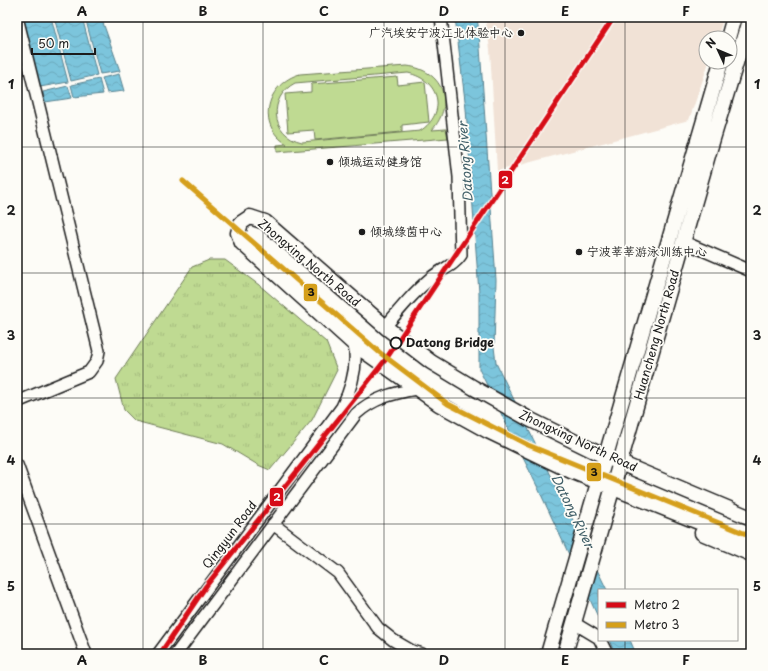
<svg xmlns="http://www.w3.org/2000/svg" width="768" height="671" font-family="'Playpen Sans','LXGW WenKai TC',sans-serif">
	<defs>
		<pattern id="grass-tufts" width="24" height="20" patternUnits="userSpaceOnUse"><rect width="24" height="20" fill="#bfda92"/><path d="M3 7l-1-3M5 7V3M7 7l1-3M15 17l-1-3M17 17v-4M19 17l1-3" fill="none" stroke="#a4ba7d"/></pattern>
		<pattern id="water-waves" width="16" height="10" patternUnits="userSpaceOnUse"><rect width="16" height="10" fill="#7cc5dc"/><path d="M0 5q4-4 8 0t8 0" fill="none" stroke="#6ba9bc"/></pattern>
	</defs>
	<rect width="100%" height="100%" fill="#fdfcf7"/>
	<filter id="ink" filterUnits="userSpaceOnUse"><feTurbulence type="fractalNoise" baseFrequency=".025" numOctaves="2"/><feDisplacementMap in="SourceGraphic" scale="8" xChannelSelector="R" yChannelSelector="G"/><feConvolveMatrix kernelMatrix="1 2 1 2 8 2 1 2 1" color-interpolation-filters="sRGB"/></filter>
	<g filter="url(#ink)">
		<path fill="#f1e2d6" d="M485 17H724L717 38H706V62H709L689 120 497 171 490 49Z"/>
		<path fill="url(#grass-tufts)" stroke="#6e7b57" d="M209 260H225L259 285 326 342 337 370 312 420 270 470 258 465 223 444 135 421 124 410 116 379 192 267Z"/>
		<path fill="#bfda92" stroke="#6e7b57" fill-rule="evenodd" d="M407 66C442 70 456 103 432 130L446 129 448 138 277 152V145L287 144C255 125 267 83 300 74ZM408 73C440 80 448 113 420 131L302 142C270 135 268 97 295 83Z
			M397 77 398 85 425 82 429 122 402 125V132L315 140 314 130 288 132 285 94 311 92V84Z"/>
		<path fill="url(#water-waves)" stroke="#56818f" d="M23 17H51L68 82 40 87Z
			M54 17H82L97 75 71 81Z
			M85 17H101L120 71 100 74Z
			M455 17H477L479 33 496 280 494 347 496 363 607 590H599V619L538 488 479 369V293L466 109Z
			M119 74 124 91 107 93 102 78Z
			M99 79 103 94 74 97 71 85Z
			M68 86 72 98 45 102 43 92Z
			M609 640H630L636 654H615Z"/>
		<g fill="none" stroke-linecap="round" stroke-linejoin="round">
			<defs>
				<path id="minor" d="M684 242 751 271
					M385 327C400 309 414 292 432 277 442 269 454 266 461 255L459 177 441 17
					M17 402 89 372 97 361 99 351 17 17
					M17 465 86 654
					M273 524 338 573 378 628 393 640 412 651 422 654
					M574 623 599 638
					M600 640 607 654
					M158 654 342 407C352 387 358 366 354 344
					M176 654 356 414C373 398 394 393 416 389"/>
				<path id="major" d="M728 38 734 17
					M751 518 606 457 529 419 474 388 431 362 388 329 265 222 250 217 241 223 238 233 242 243 354 344 439 404 488 431 571 471 751 543
					M702 533 751 554
					M548 654 721 62
					M565 654 709 152 750 17"/>
			</defs>
			<use href="#minor" stroke="#1c1c1c" stroke-width="14"/>
			<use href="#major" stroke="#1c1c1c" stroke-width="17"/>
			<use href="#minor" stroke="#fdfcf7" stroke-width="11"/>
			<use href="#major" stroke="#fdfcf7" stroke-width="14"/>
			<defs>
				<path id="metro-1" d="M160 654 206 586 386 359 614 17"/>
				<path id="metro-2" d="M183 181 379 352 448 404 528 445 751 536"/>
			</defs>
			<use href="#metro-1" stroke="#fdfcf7" stroke-width="8"/>
			<use href="#metro-2" stroke="#fdfcf7" stroke-width="8"/>
			<use href="#metro-1" stroke="#d60b17" stroke-width="5"/>
			<use href="#metro-2" stroke="#d59f1a" stroke-width="5"/>
		</g>
	</g>
	<path fill="none" stroke="#1c1c1c" stroke-width="1" stroke-opacity="0.55" d="M143 17V654M263 17V654M384 17V654M505 17V654M625 17V590M17 147H751M17 273H751M17 398H751M17 524H751M625 640V654"/>
	<g fill="#1c1c1c" stroke="#fdfcf7" stroke-width="1.5">
		<circle cx="521" cy="33" r="4"/>
		<circle cx="330" cy="162" r="4"/>
		<circle cx="362" cy="232" r="4"/>
		<circle cx="579" cy="252" r="4"/>
	</g>
	<circle fill="#fdfcf7" stroke="#1c1c1c" stroke-width="2" cx="396" cy="343" r="5.5"/>
	<g text-anchor="middle" stroke-width="3.5" stroke-linejoin="round" paint-order="stroke">
		<g font-size="12" fill="#1c1c1c" stroke="#fdfcf7" text-anchor="start">
			<text x="513" y="37" text-anchor="end">广汽埃安宁波江北体验中心</text>
			<text x="338" y="166">倾城运动健身馆</text>
			<text x="370" y="236">倾城绿茵中心</text>
			<text x="587" y="256">宁波莘莘游泳训练中心</text>
		</g>
		<g font-size="12" fill="#1c1c1c" stroke="#fdfcf7">
			<text transform="translate(309 263) rotate(40)" y="4">Zhongxing North Road</text>
			<text transform="translate(657 335) rotate(-74)" y="4">Huancheng North Road</text>
			<text transform="translate(578 441) rotate(25)" y="4">Zhongxing North Road</text>
			<text transform="translate(230 535) rotate(-53)" y="4">Qingyun Road</text>
		</g>
		<g font-size="12" font-weight="bold" fill="#1c1c1c" stroke="#fdfcf7" text-anchor="start">
			<text x="406" y="347">Datong Bridge</text>
		</g>
		<g font-size="13" font-style="italic" fill="#426069" stroke="#fdfcf7">
			<text transform="translate(465 162) rotate(-94)" y="5">Datong River</text>
			<text transform="translate(573 511) rotate(64)" y="5">Datong River</text>
		</g>
	</g>
	<g stroke="#fdfcf7" stroke-width="1.5">
		<rect x="498" y="170" width="15" height="19" rx="4" fill="#d60b17"/>
		<rect x="303" y="283" width="15" height="19" rx="4" fill="#d59f1a"/>
		<rect x="586" y="462" width="16" height="20" rx="4" fill="#d59f1a"/>
		<rect x="269" y="487" width="15" height="20" rx="4" fill="#d60b17"/>
	</g>
	<g font-size="11" text-anchor="middle" font-weight="bold" fill="#fff">
		<text x="505" y="184">2</text>
		<text x="277" y="501">2</text>
	</g>
	<g font-size="11" text-anchor="middle" font-weight="bold" fill="#111">
		<text x="311" y="296">3</text>
		<text x="594" y="476">3</text>
	</g>
	<rect width="768" height="671" fill="none" stroke="#fdfcf7" stroke-width="44"/>
	<rect x="598" y="589" width="140" height="52" fill="#fdfcf7" stroke="#a3a29f"/>
	<rect x="606" y="602" width="20" height="6" fill="#d60b17" stroke="#a3a29f"/>
	<text x="634" y="609" font-size="12" fill="#1c1c1c">Metro 2</text>
	<rect x="606" y="622" width="20" height="6" fill="#d59f1a" stroke="#a3a29f"/>
	<text x="634" y="629" font-size="12" fill="#1c1c1c">Metro 3</text>
	<g transform="translate(718 50) rotate(314)"><circle r="19" fill="#fdfcf7" stroke="#a3a29f"/>
	<path d="M0-3L7 15L0 10L-7 15Z" fill="#1c1c1c"/>
	<text y="-6" font-size="11" font-weight="bold" text-anchor="middle" fill="#1c1c1c">N</text>
	</g>
	<path d="M32 48v6h63v-6" fill="none" stroke="#1c1c1c" stroke-width="2"/>
	<text x="38" y="48" font-size="12" fill="#1c1c1c" stroke="#fdfcf7" stroke-width="3" paint-order="stroke">50 m</text>
	<rect x="22" y="22" width="724" height="627" fill="none" stroke="#1c1c1c" stroke-width="1.5"/>
	<g font-size="13" text-anchor="middle" font-weight="bold" fill="#1c1c1c">
		<text x="82" y="16">A</text>
		<text x="203" y="16">B</text>
		<text x="324" y="16">C</text>
		<text x="444" y="16">D</text>
		<text x="565" y="16">E</text>
		<text x="686" y="16">F</text>
		<text x="11" y="89">1</text>
		<text x="757" y="89">1</text>
		<text x="11" y="215">2</text>
		<text x="757" y="215">2</text>
		<text x="11" y="340">3</text>
		<text x="757" y="340">3</text>
		<text x="11" y="465">4</text>
		<text x="757" y="465">4</text>
		<text x="11" y="591">5</text>
		<text x="757" y="591">5</text>
		<text x="82" y="665">A</text>
		<text x="203" y="665">B</text>
		<text x="324" y="665">C</text>
		<text x="444" y="665">D</text>
		<text x="565" y="665">E</text>
		<text x="686" y="665">F</text>
	</g>
</svg>
